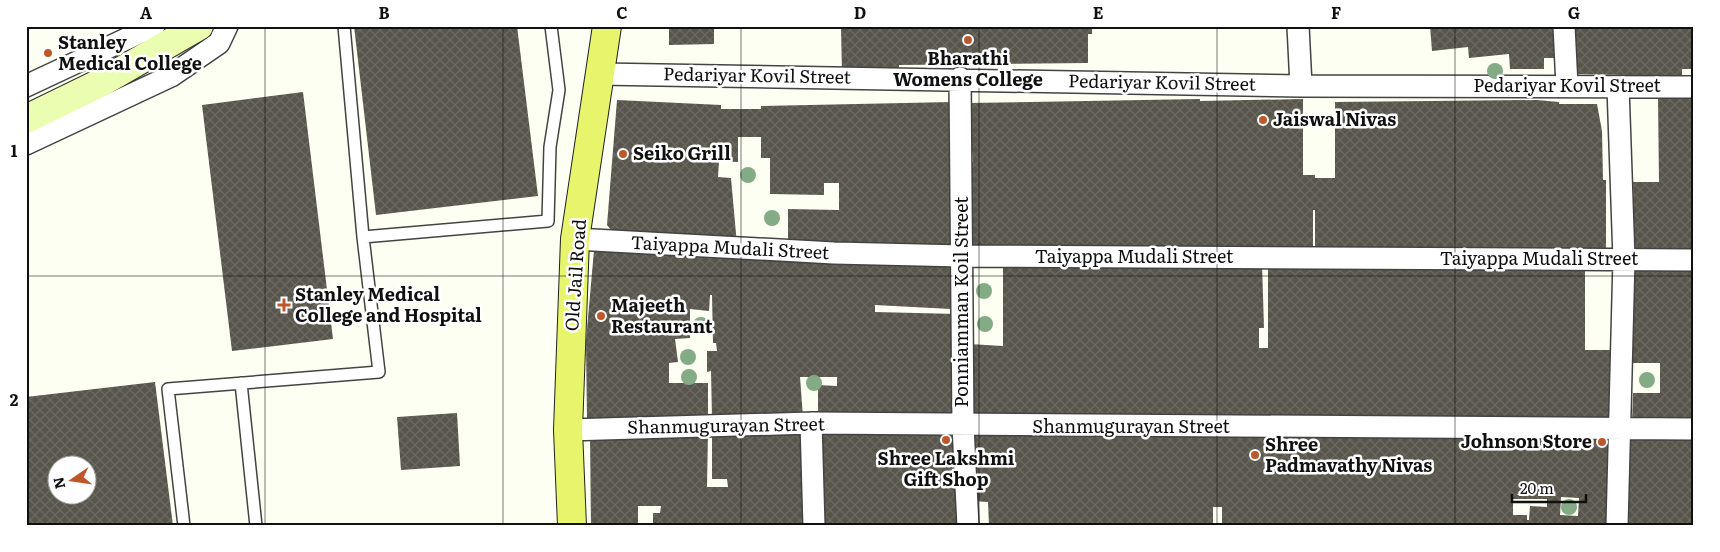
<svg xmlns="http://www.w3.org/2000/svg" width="1720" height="552" font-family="Literata,serif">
	<defs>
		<pattern id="building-cross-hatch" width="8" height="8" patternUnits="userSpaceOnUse" patternTransform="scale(1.25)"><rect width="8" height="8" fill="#58554c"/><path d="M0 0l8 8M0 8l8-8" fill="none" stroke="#6b6961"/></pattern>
	</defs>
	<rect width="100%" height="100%" fill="#fdfff3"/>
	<path fill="url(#building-cross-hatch)" fill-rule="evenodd" d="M354 26H517L538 196 376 215Z
		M669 26H714V44L669 45Z
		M899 26H1092V34H1088V63L899 65V72L842 73 841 29Z
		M1430 26H1560L1561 58H1544V69H1510L1509 54 1469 58 1468 47 1432 51Z
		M1572 26H1694V69H1682V76L1570 74Z
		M303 92 333 339 232 351 202 105Z
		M1658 97H1694V254H1635L1633 182H1659Z
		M1200 99V101L1303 99V175H1315V178H1335V102L1537 100 1559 102V104H1597L1602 131 1603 180H1606V253L1315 250V210H1313V250L1091 251V246H1067L970 251 969 162H973L968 103Z
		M617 100 721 105V109H761V106L952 102 953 250 788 249V209L839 210V183H824V195L770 194V158H761V137H738V162L719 161 718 177 731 178 737 245 645 232 611 230 607 225Z
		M594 250 955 263 951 309 875 305V312L958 314 957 418 818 416V385L837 386V377H800L803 417 712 418 711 371 707 372V351H717L716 343H713L712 295H710L709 311 690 309V338L675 339 678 362 669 363V383H708V419L587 421 586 341Z
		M1262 263 1264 328H1259V348H1268V266H1585V350H1613L1612 424 969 415V344L1003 346V264Z
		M1633 268H1694V424L1632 423 1633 393H1660V363H1633Z
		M155 382 173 526H26V397ZM58 464H88V494H58Z
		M457 413 460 466 401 470 397 417Z
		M961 430 962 526H818L821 433Z
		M708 431 707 487H728L727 479H712V432L808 431 809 526H653V513H660L661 506H638V526H591L590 434Z
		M971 431 1615 437 1610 526H1222V507H1213V526H989L988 502 971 501ZM1561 497 1579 498 1578 516 1560 515ZM1513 499H1547V507L1530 506 1529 520H1527V515H1513Z
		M1624 433 1694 434V526H1622Z"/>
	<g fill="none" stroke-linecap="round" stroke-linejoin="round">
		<defs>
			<path id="lane" d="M344 26 363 237 548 221 550 147 559 90 551 26
				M241 383 256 526
				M184 526 168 389 379 372 363 237"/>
			<path id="street" d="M1298 26 1301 86
				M1564 26 1567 86
				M600 74 1301 86 1694 87
				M960 78 963 426 968 526
				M26 86 154 26
				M26 144 171 76 219 43 227 26
				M575 239 834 253 963 256 1694 260
				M811 423 814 526
				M568 430 811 423 1694 429
				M1617 526 1624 259 1618 87"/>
			<path id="secondary" d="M26 119 102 82 199 26"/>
			<path id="primary" d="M572 526 568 430 575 239 607 26"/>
		</defs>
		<use href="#lane" stroke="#434343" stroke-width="14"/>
		<use href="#street" stroke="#434343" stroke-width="24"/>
		<use href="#secondary" stroke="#323232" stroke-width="30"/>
		<use href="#primary" stroke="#212121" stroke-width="30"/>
		<use href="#lane" stroke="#fff" stroke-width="11"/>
		<use href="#street" stroke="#fff" stroke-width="21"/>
		<use href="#secondary" stroke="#eafdb0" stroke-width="28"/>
		<use href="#primary" stroke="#e6f56c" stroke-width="28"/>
	</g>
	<g fill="#83ab85">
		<circle cx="1495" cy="71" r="8"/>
		<circle cx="748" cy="175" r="8"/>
		<circle cx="772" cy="218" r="8"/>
		<circle cx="984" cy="291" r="8"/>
		<circle cx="985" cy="324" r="8"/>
		<circle cx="701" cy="325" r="8"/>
		<circle cx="688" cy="357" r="8"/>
		<circle cx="689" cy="377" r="8"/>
		<circle cx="1647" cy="380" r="8"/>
		<circle cx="814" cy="383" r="8"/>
		<circle cx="1569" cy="507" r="8"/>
	</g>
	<path fill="none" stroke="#101010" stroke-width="1" stroke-opacity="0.55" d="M265 26V526M503 26V526M741 26V526M979 26V526M1217 26V526M1455 26V526M26 276H1694"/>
	<g fill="#be572a" stroke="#fff" stroke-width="2">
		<circle cx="968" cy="40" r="5"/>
		<circle cx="48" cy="53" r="5"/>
		<circle cx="1263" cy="120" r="5"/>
		<circle cx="623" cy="154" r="5"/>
		<path d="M281.5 297.5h5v5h5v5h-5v5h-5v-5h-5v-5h5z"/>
		<circle cx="601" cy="316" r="5"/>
		<circle cx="946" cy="440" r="5"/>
		<circle cx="1602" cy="442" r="5"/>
		<circle cx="1255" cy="455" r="5"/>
	</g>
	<g text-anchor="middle" stroke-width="5" stroke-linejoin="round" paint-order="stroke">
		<g font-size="18" font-weight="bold" fill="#101010" stroke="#fff" text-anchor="start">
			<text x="58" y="49">Stanley<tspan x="58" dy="21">Medical College</tspan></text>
			<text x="968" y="65" text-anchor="middle">Bharathi<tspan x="968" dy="21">Womens College</tspan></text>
			<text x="1273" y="126">Jaiswal Nivas</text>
			<text x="633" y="160">Seiko Grill</text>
			<text x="295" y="301">Stanley Medical<tspan x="295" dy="21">College and Hospital</tspan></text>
			<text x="611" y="312">Majeeth<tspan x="611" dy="21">Restaurant</tspan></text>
			<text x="1592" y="448" text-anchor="end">Johnson Store</text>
			<text x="1265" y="451">Shree<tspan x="1265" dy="21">Padmavathy Nivas</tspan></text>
			<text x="946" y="465" text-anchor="middle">Shree Lakshmi<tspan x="946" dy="21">Gift Shop</tspan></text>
		</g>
		<g font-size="18" fill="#101010" stroke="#fff">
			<text transform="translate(757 76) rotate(1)" y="6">Pedariyar Kovil Street</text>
			<text transform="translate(1162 83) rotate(1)" y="6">Pedariyar Kovil Street</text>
			<text x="1567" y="92">Pedariyar Kovil Street</text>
			<text transform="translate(730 248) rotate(3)" y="6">Taiyappa Mudali Street</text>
			<text x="1134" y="263">Taiyappa Mudali Street</text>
			<text x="1539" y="265">Taiyappa Mudali Street</text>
			<text transform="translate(576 275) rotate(-86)" y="6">Old Jail Road</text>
			<text transform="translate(962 302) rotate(-90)" y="6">Ponniamman Koil Street</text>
			<text transform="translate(726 426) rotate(-1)" y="6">Shanmugurayan Street</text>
			<text x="1131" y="433">Shanmugurayan Street</text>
		</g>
	</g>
	<rect width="1720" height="552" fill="none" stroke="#ffffff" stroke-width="55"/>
	<g transform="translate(72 480) rotate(257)"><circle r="24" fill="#ffffff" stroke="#9f9f9f"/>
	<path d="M0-4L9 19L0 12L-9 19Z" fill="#be572a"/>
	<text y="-8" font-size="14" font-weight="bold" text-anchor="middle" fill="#101010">N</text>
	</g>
	<path d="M1512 494v8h74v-8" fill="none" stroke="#101010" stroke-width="2.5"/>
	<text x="1520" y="494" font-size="15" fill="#101010" stroke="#ffffff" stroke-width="4" paint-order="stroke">20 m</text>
	<rect x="28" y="28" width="1664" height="496" fill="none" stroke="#101010" stroke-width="2"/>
	<g font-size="16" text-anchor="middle" font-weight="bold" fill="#101010">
		<text x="146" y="19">A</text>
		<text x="384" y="19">B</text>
		<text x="622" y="19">C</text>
		<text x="860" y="19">D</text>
		<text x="1098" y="19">E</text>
		<text x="1336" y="19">F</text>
		<text x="1574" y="19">G</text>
		<text x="14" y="157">1</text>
		<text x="14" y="406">2</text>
	</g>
</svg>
